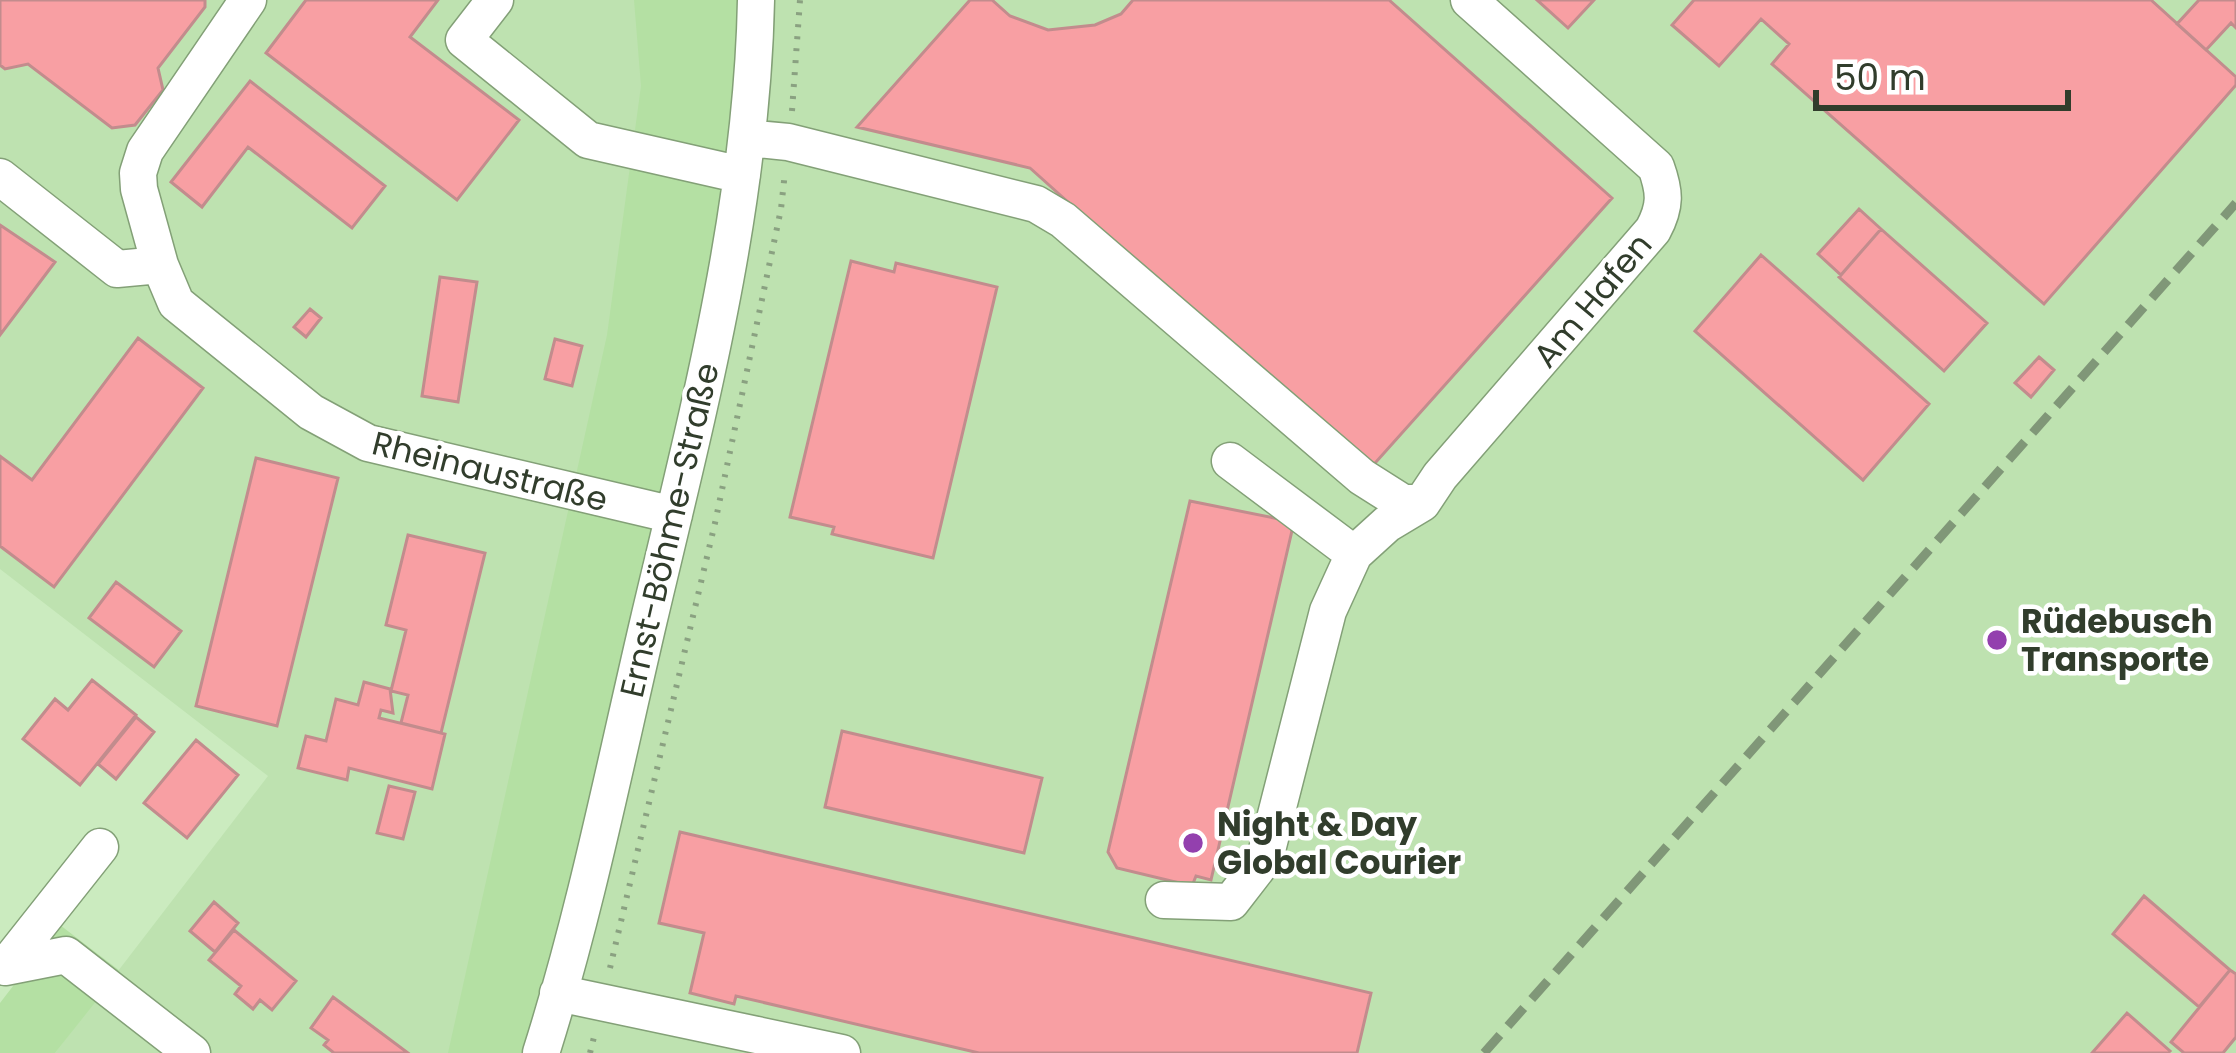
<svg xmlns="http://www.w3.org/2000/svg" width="2236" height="1053" font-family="Poppins,sans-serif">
	<rect width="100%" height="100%" fill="#cbebbf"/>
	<path fill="#bee2b0" d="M0 0H2236V1053H55L268 776 0 569Z"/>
	<path fill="#b4e0a3" d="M634 0H754L741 188 540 1053H448L607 335 641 86Z
		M60 925 120 971 55 1053H0V1003Z"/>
	<path fill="#f89fa3" stroke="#c28c8d" stroke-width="3" d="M0 0H205V7L158 68 163 90 135 125 112 128 28 64 5 69 0 65Z
		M306 0H438L410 37 519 120 457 200 266 53Z
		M970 0H992L1010 16 1048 30 1095 25 1121 14 1133 0H1389L1612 198 1368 471 1030 168 857 127Z
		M1537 0H1594L1568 28Z
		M1694 0H2151L2236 77V85L2044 304 1772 64 1789 44 1761 19 1719 66 1672 25Z
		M2199 0H2236V28L2231 23 2206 50 2177 24Z
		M250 81 385 186 352 228 248 147 202 207 171 182Z
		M1859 209 1881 229 1841 275 1818 254Z
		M0 225 55 262 0 335Z
		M1881 229 1987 323 1944 371 1839 277Z
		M1761 255 1929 404 1863 480 1695 331Z
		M851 261 894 272 896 263 997 287 933 558 832 534 834 527 790 517Z
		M440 277 477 282 458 402 422 396Z
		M310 309 321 318 306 337 294 327Z
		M138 338 203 388 54 587 0 546V456L32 480Z
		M555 339 582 346 572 386 545 379Z
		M2039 357 2054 370 2031 397 2015 383Z
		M256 458 338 478 277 726 196 706Z
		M1190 501 1294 522 1211 880 1196 876 1192 886 1117 868 1108 852Z
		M408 535 485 553 441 733 401 723 408 695 391 691 406 630 386 625Z
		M116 582 181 631 154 667 89 618Z
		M92 680 136 715 80 785 23 739 55 699 68 710Z
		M364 682 390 689 393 713 381 710 379 718 445 734 432 789 349 768 347 780 298 768 306 736 326 741 336 699 358 705Z
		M136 717 154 732 116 779 98 764Z
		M842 731 1042 778 1024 853 825 807Z
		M196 740 238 775 187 838 144 803Z
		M389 786 415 792 403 839 377 833Z
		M680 832 1371 993 1357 1053H979L736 996 734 1004 690 993 704 933 659 923Z
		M2144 896 2230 970 2199 1007 2113 934Z
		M214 902 238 923 215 952 190 931Z
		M234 930 296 981 272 1010 260 1000 253 1009 235 994 241 986 209 960Z
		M2230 970 2236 974V1037L2223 1053H2184L2171 1042Z
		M333 997 408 1053H334L324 1045 328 1040 311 1028Z
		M2127 1013 2170 1051 2168 1053H2092Z"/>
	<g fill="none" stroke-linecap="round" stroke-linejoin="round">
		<defs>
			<path id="minor" d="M248 0 145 151 138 173 139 189 160 265 176 303 311 412 368 443 674 515
				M495 0 464 40 588 140 742 175
				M747 138 788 142 1036 204 1063 220 1362 477 1403 503H1422
				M0 177 117 269 160 265
				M1230 461 1354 554
				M1164 900 1231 902 1265 858 1328 611 1354 554 1387 524 1422 503 1440 476 1653 230C1666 206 1665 192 1656 167L1469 0
				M5 967 66 955 192 1053
				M5 967 100 847
				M558 993 842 1053
				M541 1053C586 911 615 764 649 619 697 416 752 210 756 0"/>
		</defs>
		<use href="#minor" stroke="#83a077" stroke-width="39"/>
		<path stroke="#8aa181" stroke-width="6" stroke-dasharray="3 9" stroke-linecap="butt" d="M792 111 800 0
			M610 968 715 523 781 209 785 172
			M590 1053 595 1033"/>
		<use href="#minor" stroke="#fff" stroke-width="36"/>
		<path stroke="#809778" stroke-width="9" stroke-dasharray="24 12" stroke-linecap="butt" d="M1484 1053 2236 203"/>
	</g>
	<g fill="#9340ae" stroke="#fff" stroke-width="4.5">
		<circle cx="1997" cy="640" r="12"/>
		<circle cx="1193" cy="843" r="12"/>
	</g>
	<g text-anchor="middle" stroke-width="9" stroke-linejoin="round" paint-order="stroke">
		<g font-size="33" fill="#313d2c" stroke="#fff">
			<text transform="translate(1592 300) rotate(-50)" y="12">Am Hafen</text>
			<text transform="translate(490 471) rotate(14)" y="12">Rheinaustraße</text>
			<text transform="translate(669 530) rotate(-77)" y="12">Ernst-Böhme-Straße</text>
		</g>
		<g font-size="33" font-weight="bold" fill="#313d2c" stroke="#fff" text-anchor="start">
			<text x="2021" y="633">Rüdebusch<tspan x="2021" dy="38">Transporte</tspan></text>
			<text x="1217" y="836">Night &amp; Day<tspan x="1217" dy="38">Global Courier</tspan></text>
		</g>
	</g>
	<path d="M1816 90v18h252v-18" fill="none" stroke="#313d2c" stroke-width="6"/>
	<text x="1834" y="90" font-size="36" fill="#313d2c" stroke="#ffffff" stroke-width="9" paint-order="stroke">50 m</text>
</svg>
